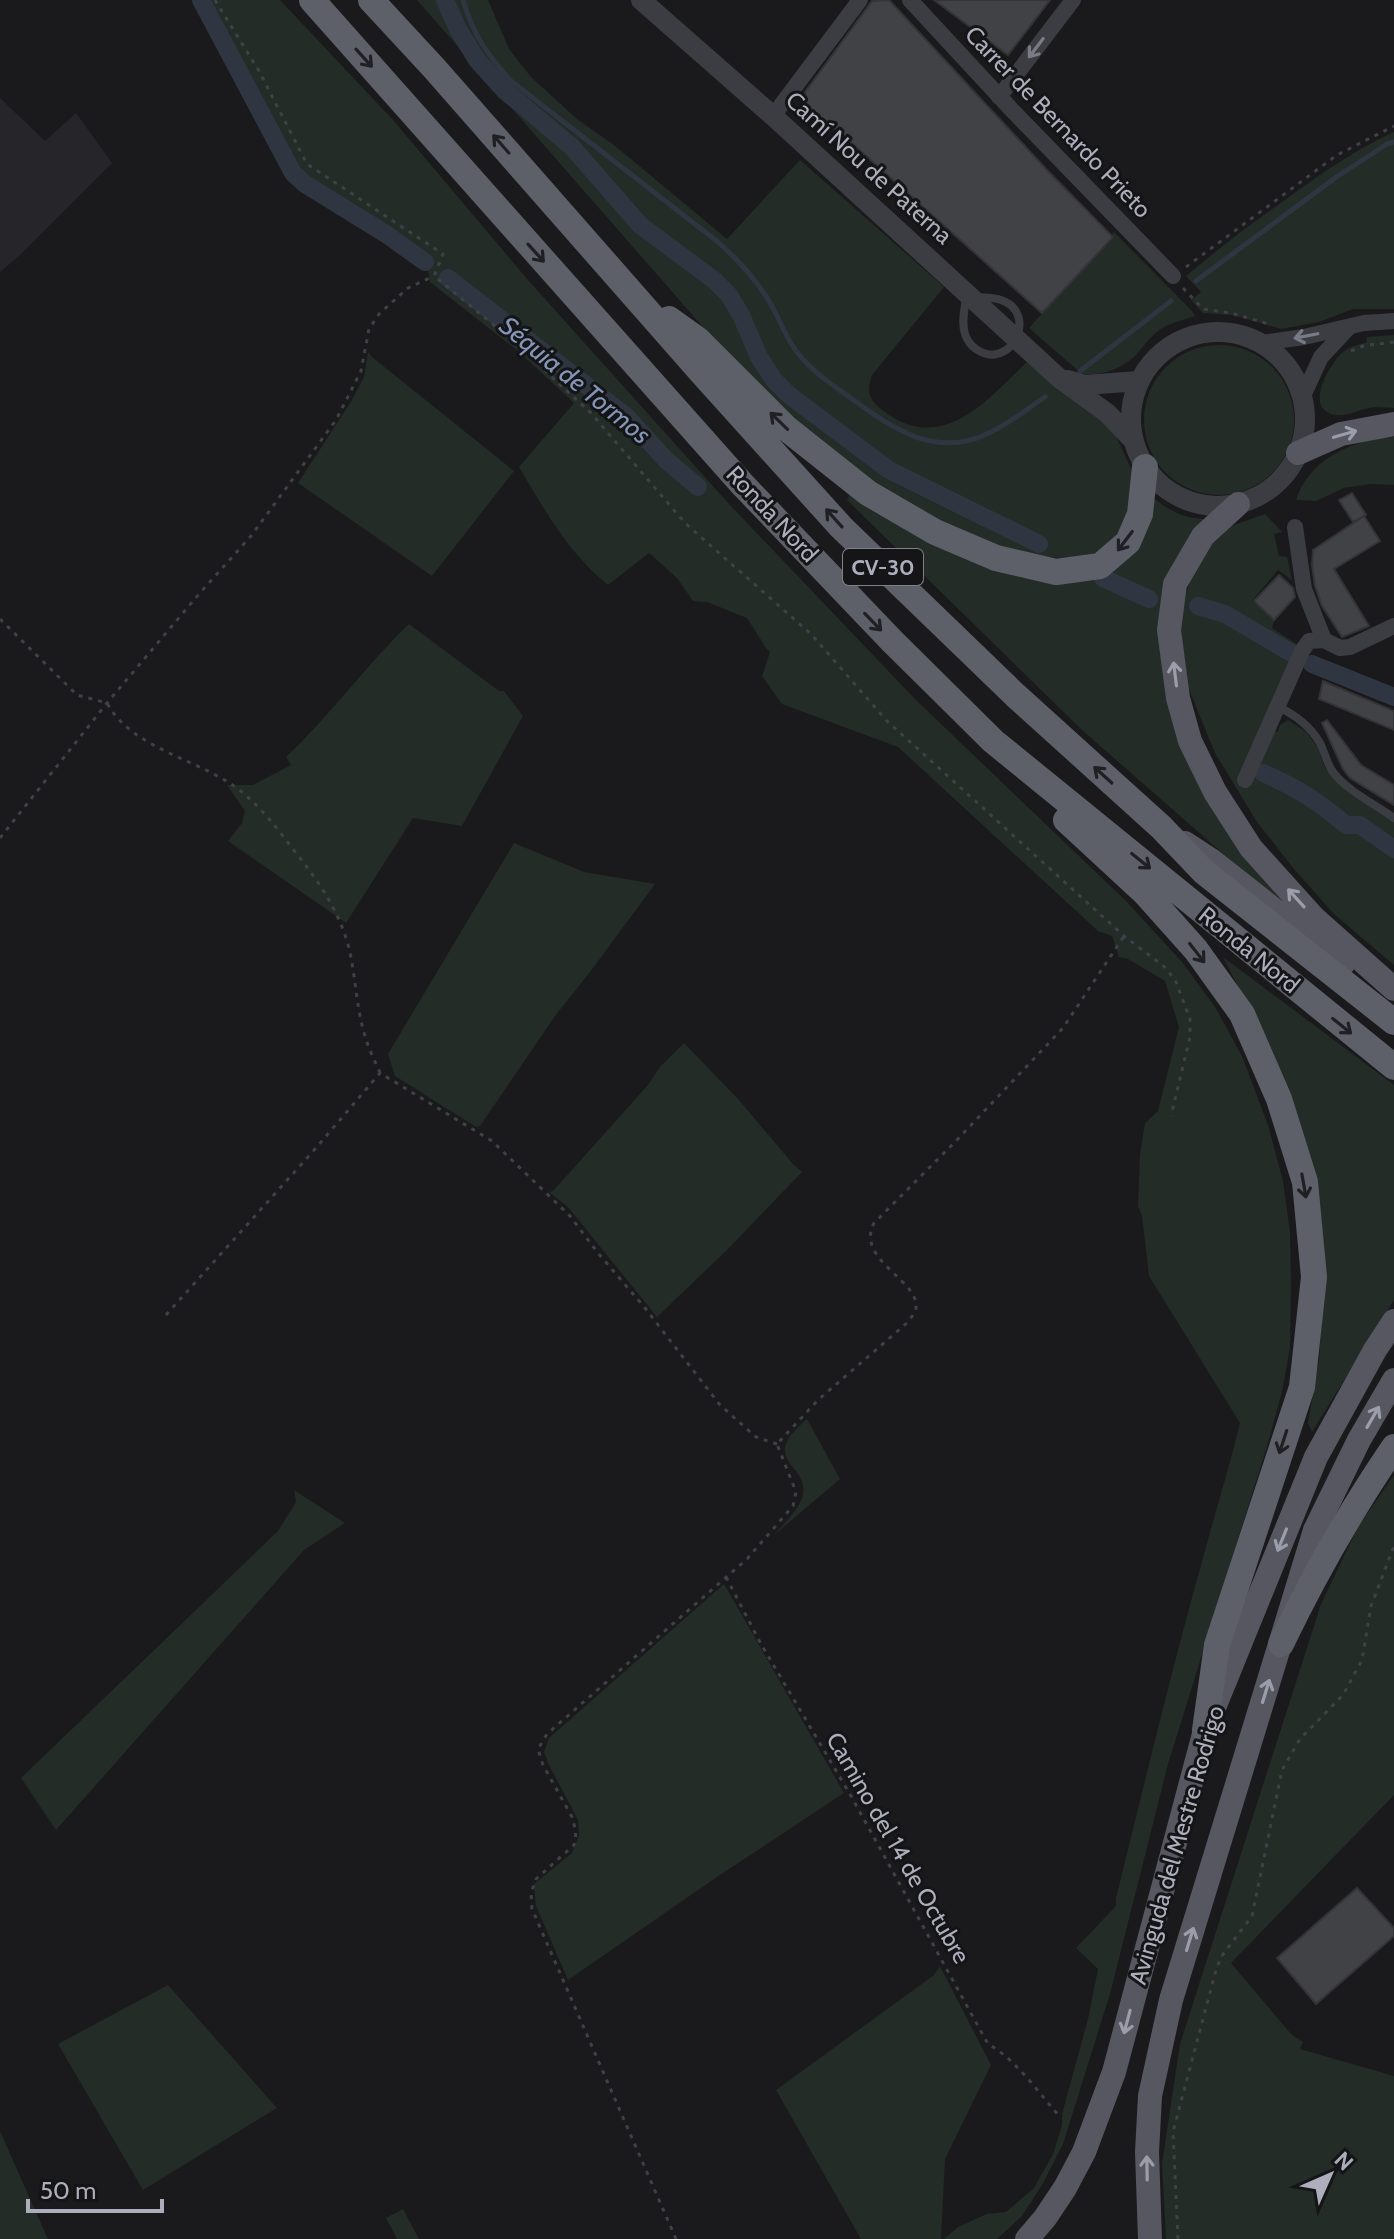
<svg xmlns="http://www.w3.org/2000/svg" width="1394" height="2239" font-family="Cabin,sans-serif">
	<rect width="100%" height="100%" fill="#1a1a1c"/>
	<path fill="#262529" d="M0 98 45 141 76 113 112 163 19 256 0 272Z"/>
	<path fill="#232c26" d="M196 0H280L393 120 528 280 729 504 915 699 1127 902 1182 962 1215 1007 1242 1056 1268 1125 1283 1181 1290 1232 1291 1284 1290 1348 1282 1392 1268 1443 1168 1764 1110 1994 1063 2144 1042 2185 1022 2216 997 2239H944L958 2227 987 2214 1006 2212 1034 2188 1053 2154 1062 2125V2114L1088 2019 1098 1969 1076 1948 1116 1906V1898C1145 1781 1173 1663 1206 1547 1217 1506 1230 1465 1240 1423L1149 1276 1142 1216 1138 1206 1140 1155 1145 1123 1158 1111 1179 1027 1165 981 1128 959 1119 957 1112 936 1098 931 898 747 782 704 762 676 770 652 766 648 747 618 707 602 693 601 677 578 649 553 608 585C570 555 543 508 519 467L574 403 518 351 430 282 427 265 297 182 288 173 286 163Z
		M417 0H488L509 49 531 77 577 119 614 145 727 239 800 160 944 287 872 375C866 394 869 400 885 412 943 455 988 399 1028 361L1092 409 1115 434 1134 475 1126 527 1106 548 1090 555 1060 558 1041 556 987 543 937 521 864 476 793 420 730 358Z
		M1394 132V309H1353L1319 322 1281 329 1233 315 1203 313 1191 300 1201 292 1186 276C1219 248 1253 222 1289 197 1322 173 1356 149 1394 132Z
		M1114 232 1192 311 1195 316C1183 320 1169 323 1158 331 1150 337 1143 347 1136 355 1122 369 1102 376 1082 374L1029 328Z
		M1394 335V408C1386 408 1377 406 1369 408 1355 411 1340 420 1327 412 1308 401 1331 362 1343 352 1349 347 1358 344 1366 343L1367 337Z
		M1144 420a75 75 0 1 1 150 0a75 75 0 1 1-150 0Z
		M368 352 372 357 514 471 432 576 298 483 352 400 364 377Z
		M1394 437V485L1371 484 1344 488 1316 501 1296 500C1309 459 1353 439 1394 437Z
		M850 494 1080 581 1152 497C1169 510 1182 518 1204 519L1191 535 1171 570 1170 696 1288 908 1260 886 1083 731 847 500Z
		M1265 514 1282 532 1274 534 1279 556 1287 557 1292 580 1278 570 1252 601 1275 618 1272 628 1298 645 1261 724 1278 732 1280 725 1288 720 1306 732 1317 746 1325 768 1394 814V965L1334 914 1294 869 1257 822 1215 753 1188 687 1179 615 1198 557 1231 526Z
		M409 624 499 691H504L523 716 462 826 413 818 346 923 228 841 242 823 245 811 227 785H253L291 765 286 757C330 716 365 666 409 624Z
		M514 843 584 872 655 884 590 972 555 1016 480 1126 476 1127 395 1076 388 1054Z
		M1223 957 1394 1085V1300L1312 1432 1308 1423 1319 1360 1323 1299 1266 1041Z
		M684 1043 739 1100 793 1164 802 1172 728 1249 657 1317 568 1207 549 1192 553 1191 648 1085 660 1067Z
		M807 1419 840 1479 774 1535C783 1524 801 1508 803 1494 808 1463 757 1461 807 1419Z
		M1394 1475V1795L1231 1963 1291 2034 1303 2042 1300 2049 1394 2076V2239H1166L1162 2164 1180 2044 1321 1604 1358 1527Z
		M294 1490 345 1523 304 1550 56 1830 21 1778 278 1531 296 1502Z
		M724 1584 844 1793 714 1879 568 1980 536 1906 534 1884 572 1853 579 1835 578 1820 549 1765 544 1752 549 1738Z
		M940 1966 991 2065 945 2159 941 2239H861L776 2090 934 1975Z
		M168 1985 277 2108 143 2190 58 2044Z
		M0 2131 48 2239H0Z
		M403 2209 419 2239H397L386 2218Z"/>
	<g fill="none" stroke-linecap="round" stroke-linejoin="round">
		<path stroke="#2f3641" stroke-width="5" d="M463 0C474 36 486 53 511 81L718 242C736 258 752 275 766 296 776 311 782 329 792 345 807 369 833 385 855 401 895 431 938 458 989 433 1009 424 1027 409 1045 397
			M1196 281 1335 178 1387 144 1394 142
			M1080 371 1171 301"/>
		<path stroke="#2f3641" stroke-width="18" d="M201 0 293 173 305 184 386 234 425 262
			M445 0 458 29 477 60 504 90 572 147 640 225 714 280 729 295 741 315 759 357 774 380 789 395 889 470 1039 544
			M448 278 626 416 666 460 698 487
			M1103 578 1149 599
			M1198 606 1225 614 1293 654
			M1312 664 1394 697
			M1263 773C1296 787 1319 802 1346 825H1360L1394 849"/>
	</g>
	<path fill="#414246" stroke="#343438" stroke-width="2" d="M889 0 1048 171 1113 237 1042 313 829 123 827 125 806 106 805 92 872 1Z
		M934 0H1050L1008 55Z
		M1352 493 1366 515 1353 522 1339 500Z
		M1364 516 1380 541 1334 569 1369 626 1342 637 1322 606 1315 586 1312 565 1313 550Z
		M1279 575 1293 588 1295 597 1274 620 1254 601Z
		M1323 681 1394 711V730L1319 699Z
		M1327 720 1361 765 1394 785V805L1350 778 1343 769 1322 723Z
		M1357 1888 1394 1928V1936L1316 2004 1277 1958Z"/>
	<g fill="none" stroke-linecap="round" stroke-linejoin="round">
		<path stroke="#404148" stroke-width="3" stroke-dasharray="4 6" stroke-linecap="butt" d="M215 0 259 71 307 164 443 254 434 276 506 335 590 412 685 523 811 634 886 720 1124 936 1166 968 1176 982 1190 1019V1037L1171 1116
			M1186 267 1337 155 1394 126
			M1183 288 1203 309 1231 313 1269 324
			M1351 351 1363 346 1394 342
			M0 619 77 695 107 703C133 751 203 759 243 793 262 809 277 828 292 848 317 879 338 908 349 948 356 978 356 1009 366 1039 369 1050 375 1061 380 1073
			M0 838 107 703 199 594 251 536 336 420 361 371 369 329 379 314 408 288 434 276
			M166 1315 316 1148 380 1073 492 1141 570 1216 598 1253 645 1308 720 1405 756 1437 777 1444
			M726 1577 761 1644 851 1796 988 2044C1016 2059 1040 2095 1061 2118
			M676 2239 532 1909 531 1893 536 1879 574 1845 576 1832 572 1817 543 1765 538 1749 547 1734 747 1559 793 1506 796 1492 777 1444 818 1400 907 1323C909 1319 913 1316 915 1312 926 1282 854 1262 874 1223L955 1142 1063 1028 1124 936
			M1178 2239 1173 2132 1216 1970 1221 1957 1252 1916 1282 1770 1300 1739 1343 1695 1362 1660 1371 1606 1394 1546"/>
		<path stroke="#3c3c43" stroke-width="8" d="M966 296C965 308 961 322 965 334 967 340 970 345 976 349 1010 373 1040 313 1001 300 993 297 983 298 975 297
			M1278 707C1296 715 1310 726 1320 743 1325 753 1327 764 1333 772 1346 790 1376 805 1394 818"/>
		<path stroke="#3c3c43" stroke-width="16" d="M910 0 1011 109 1173 276
			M999 97 1073 0
			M773 116 860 0
			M1261 343 1304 337 1364 323 1394 321
			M1302 398 1321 357 1349 327
			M1295 527 1304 589 1324 640
			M1324 640 1340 648 1350 647 1394 626
			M1245 780 1302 651 1309 641 1324 640"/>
		<path stroke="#3c3c43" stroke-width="20" d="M641 0 773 116 1059 378 1107 413 1132 439
			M1131 419a87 87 0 1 1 174 0a87 87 0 1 1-174 0Z
			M1068 380 1085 385 1139 381"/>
		<path stroke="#565760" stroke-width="24" d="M1298 453 1341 434 1394 424
			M1238 504 1203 536 1175 584 1169 630 1178 698 1190 741 1215 792 1251 848 1314 918 1394 989
			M1185 843 1211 860 1343 964
			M1027 2239 1045 2218 1065 2188 1084 2152 1114 2072 1205 1730 1316 1457 1375 1350 1394 1321
			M1150 2239 1147 2152 1150 2096 1171 2000 1315 1530 1359 1440 1394 1380"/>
		<path stroke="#5e6069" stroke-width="26" d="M312 0 742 484 892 641 993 741 1394 1067
			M371 0 434 68 701 372 841 527 1015 695 1161 827 1204 872 1394 1022
			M669 319 697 339 786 428 868 493 935 532 996 558 1056 572 1100 566 1128 542 1140 514 1145 467
			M1066 820 1146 894 1196 950 1242 1014 1279 1099 1305 1182 1314 1277 1302 1387 1217 1645 1205 1730
			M1281 1644C1314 1575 1351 1510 1394 1447"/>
	</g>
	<defs><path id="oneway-shaft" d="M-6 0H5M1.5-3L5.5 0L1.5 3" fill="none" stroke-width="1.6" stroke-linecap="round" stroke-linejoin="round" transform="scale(2)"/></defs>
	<g stroke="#7a7b86">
		<use href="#oneway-shaft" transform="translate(1036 48) rotate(127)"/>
		<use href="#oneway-shaft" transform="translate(1306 336) rotate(169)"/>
	</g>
	<g stroke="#201f23">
		<use href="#oneway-shaft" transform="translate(364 58) rotate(48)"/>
		<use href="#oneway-shaft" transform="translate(501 144) rotate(-131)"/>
		<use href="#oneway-shaft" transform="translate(536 253) rotate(48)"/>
		<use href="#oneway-shaft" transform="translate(779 421) rotate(-136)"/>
		<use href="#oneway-shaft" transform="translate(834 518) rotate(-132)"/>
		<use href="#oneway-shaft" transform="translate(1125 541) rotate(127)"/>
		<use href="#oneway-shaft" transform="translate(873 622) rotate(46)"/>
		<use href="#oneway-shaft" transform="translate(1103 775) rotate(-138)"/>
		<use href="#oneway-shaft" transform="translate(1141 861) rotate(39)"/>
		<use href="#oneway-shaft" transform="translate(1197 953) rotate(52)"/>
		<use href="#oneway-shaft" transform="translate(1342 1026) rotate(39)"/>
		<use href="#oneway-shaft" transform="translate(1304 1186) rotate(80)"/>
		<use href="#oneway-shaft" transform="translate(1283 1442) rotate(108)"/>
	</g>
	<g stroke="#9b9daa">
		<use href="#oneway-shaft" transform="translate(1345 434) rotate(-16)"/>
		<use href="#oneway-shaft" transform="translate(1175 674) rotate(-97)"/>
		<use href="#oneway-shaft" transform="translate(1296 898) rotate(-132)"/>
		<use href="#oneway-shaft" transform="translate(1373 1417) rotate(-60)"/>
		<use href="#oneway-shaft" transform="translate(1282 1540) rotate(112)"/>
		<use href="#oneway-shaft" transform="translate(1266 1691) rotate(-73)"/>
		<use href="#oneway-shaft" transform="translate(1190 1939) rotate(-73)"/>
		<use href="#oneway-shaft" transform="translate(1127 2022) rotate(105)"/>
		<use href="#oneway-shaft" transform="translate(1147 2168) rotate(-91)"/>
	</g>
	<g text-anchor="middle" stroke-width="6" stroke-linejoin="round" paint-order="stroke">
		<rect fill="#151417" stroke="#7f808a" stroke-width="2" x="843" y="549" width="80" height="36" rx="6"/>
		<g font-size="22" font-weight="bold" fill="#acaebc">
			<text x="883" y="575">CV-30</text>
		</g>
		<g font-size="24" fill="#acaebc" stroke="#151417">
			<text transform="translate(1058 122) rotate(46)" y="8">Carrer de Bernardo Prieto</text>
			<text transform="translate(869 168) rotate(42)" y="8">Camí Nou de Paterna</text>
			<text transform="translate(772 514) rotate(47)" y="8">Ronda Nord</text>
			<text transform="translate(1249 950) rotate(39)" y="8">Ronda Nord</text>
			<text transform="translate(1177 1845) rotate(-74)" y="8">Avinguda del Mestre Rodrigo</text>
			<text transform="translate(898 1848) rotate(60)" y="8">Camino del 14 de Octubre</text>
		</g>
		<g font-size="26" font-style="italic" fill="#8396b7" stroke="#151417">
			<text transform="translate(575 380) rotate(39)" y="9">Séquia de Tormos</text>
		</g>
	</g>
	<g transform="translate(1330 2175) rotate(45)" stroke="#151417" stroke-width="6" paint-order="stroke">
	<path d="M0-6L14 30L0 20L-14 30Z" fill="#acaebc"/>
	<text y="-12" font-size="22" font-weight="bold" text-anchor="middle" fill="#acaebc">N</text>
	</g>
	<path d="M28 2199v12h134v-12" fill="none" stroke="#acaebc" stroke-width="4"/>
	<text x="40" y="2199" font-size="24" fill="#acaebc" stroke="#151417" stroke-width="6" paint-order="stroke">50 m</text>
</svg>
